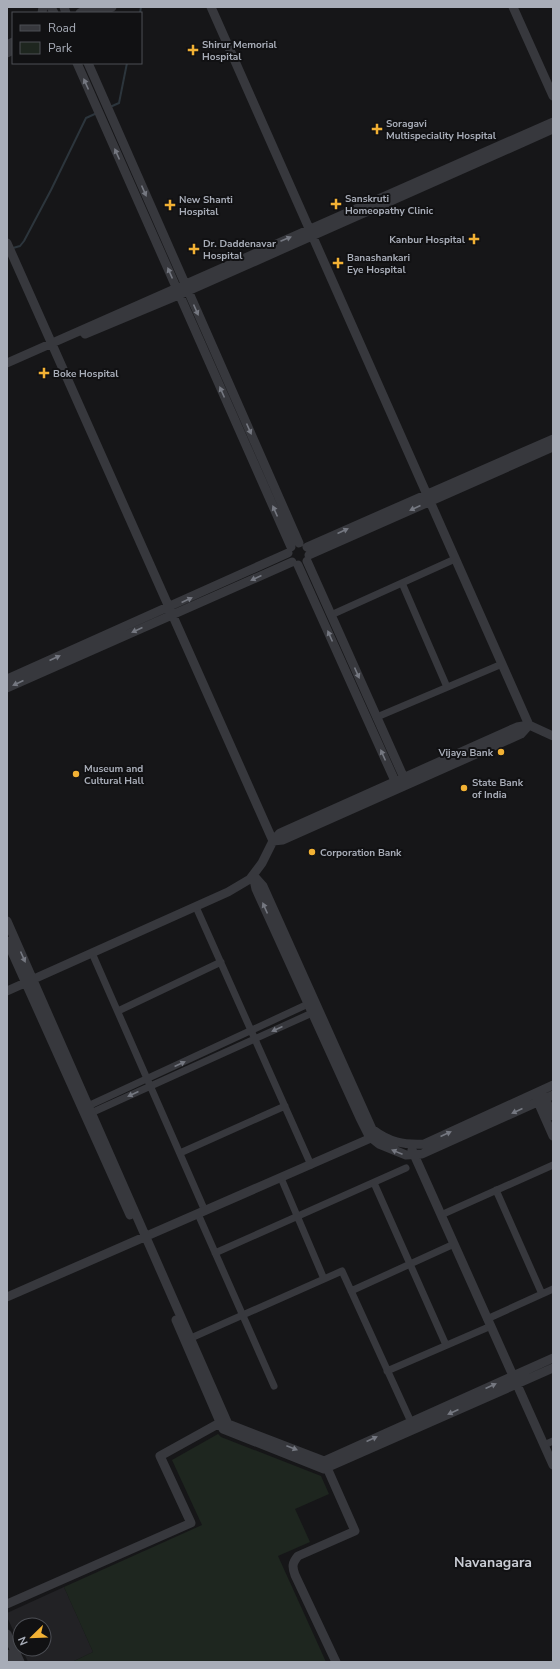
<svg xmlns="http://www.w3.org/2000/svg" width="560" height="1669" font-family="'Nunito Sans',sans-serif">
	<rect width="100%" height="100%" fill="#161618"/>
	<path fill="#222225" d="M64 1587 93 1652 72 1662H28L22 1649H44V1625H20V1645L7 1617V1613Z"/>
	<path fill="#1e261f" d="M218 1434 221 1437 321 1476 329 1494 295 1509 310 1542 278 1556 326 1662H72L93 1652 64 1587 202 1525 172 1460Z"/>
	<g fill="none" stroke-linecap="round" stroke-linejoin="round">
		<path stroke="#2c353c" stroke-width="2" d="M140 13 141 7
			M110 107 119 103 127 63
			M13 248 20 246 24 241 51 190 86 118 97 113"/>
		<path stroke="#37383d" stroke-width="7" d="M402 583 447 687
			M331 615 455 559
			M377 717 502 664
			M196 907 311 1165
			M92 953 205 1211
			M118 1011 221 962
			M86 1109 88 1106 308 1004
			M88 1113H91L312 1013
			M180 1153 285 1106
			M281 1178 324 1279
			M374 1183 446 1345
			M496 1190 542 1294
			M198 1214 274 1386
			M441 1215 553 1165
			M215 1253 406 1168
			M351 1291 454 1244
			M487 1319 553 1289
			M191 1338 342 1271 411 1422
			M387 1371 491 1326
			M544 1445 553 1441"/>
		<path stroke="#37383d" stroke-width="9" d="M51 7 54 13
			M64 7 66 13
			M211 7 529 725 553 736
			M513 7 553 96
			M42 13 43 7
			M80 13 94 7
			M98 13 112 7
			M7 45 13 42
			M7 53 13 50
			M77 63 291 547
			M88 63 299 543
			M7 243 273 841 262 863 250 879 228 892 7 991
			M85 334 188 291 553 129
			M7 363 553 122
			M307 547 553 439
			M309 555 553 447
			M307 561 404 778V783
			M298 565 395 781 399 784
			M7 679 288 553
			M7 688 292 562
			M529 725 521 734 283 840 273 841 280 833 517 727Z
			M253 875 256 889 360 1118 369 1136 379 1144 406 1155 422 1154 553 1095
			M254 876 263 886 372 1129C389 1142 403 1145 424 1144L553 1085
			M7 921 228 1424 324 1461 355 1531 298 1556C292 1563 292 1567 295 1575L336 1662
			M7 941 130 1215
			M541 1094 545 1098 553 1116
			M538 1096V1102L553 1136
			M412 1150 553 1465
			M7 1297 371 1138 374 1135
			M176 1320 223 1429 324 1469 553 1368
			M324 1461 553 1358
			M7 1604 191 1523 160 1456 225 1420
			M7 1634 20 1662
			M7 1654 11 1662"/>
	</g>
	<defs><path id="oneway-solid" d="M-6-.8H1V-3.2L6.5 0L1 3.2V.8H-6Z"/></defs>
	<g fill="#757881">
		<use href="#oneway-solid" transform="translate(86 84) rotate(-114)"/>
		<use href="#oneway-solid" transform="translate(117 154) rotate(-114)"/>
		<use href="#oneway-solid" transform="translate(144 191) rotate(66)"/>
		<use href="#oneway-solid" transform="translate(286 239) rotate(-23)"/>
		<use href="#oneway-solid" transform="translate(170 273) rotate(-114)"/>
		<use href="#oneway-solid" transform="translate(196 310) rotate(66)"/>
		<use href="#oneway-solid" transform="translate(222 392) rotate(-114)"/>
		<use href="#oneway-solid" transform="translate(249 429) rotate(66)"/>
		<use href="#oneway-solid" transform="translate(415 508) rotate(156)"/>
		<use href="#oneway-solid" transform="translate(275 511) rotate(-114)"/>
		<use href="#oneway-solid" transform="translate(343 531) rotate(-24)"/>
		<use href="#oneway-solid" transform="translate(256 578) rotate(156)"/>
		<use href="#oneway-solid" transform="translate(187 600) rotate(-25)"/>
		<use href="#oneway-solid" transform="translate(137 630) rotate(156)"/>
		<use href="#oneway-solid" transform="translate(330 636) rotate(-114)"/>
		<use href="#oneway-solid" transform="translate(55 658) rotate(-24)"/>
		<use href="#oneway-solid" transform="translate(357 673) rotate(66)"/>
		<use href="#oneway-solid" transform="translate(18 683) rotate(156)"/>
		<use href="#oneway-solid" transform="translate(383 755) rotate(-114)"/>
		<use href="#oneway-solid" transform="translate(265 908) rotate(-114)"/>
		<use href="#oneway-solid" transform="translate(23 957) rotate(66)"/>
		<use href="#oneway-solid" transform="translate(277 1029) rotate(156)"/>
		<use href="#oneway-solid" transform="translate(180 1064) rotate(-25)"/>
		<use href="#oneway-solid" transform="translate(133 1094) rotate(156)"/>
		<use href="#oneway-solid" transform="translate(517 1111) rotate(156)"/>
		<use href="#oneway-solid" transform="translate(446 1134) rotate(-24)"/>
		<use href="#oneway-solid" transform="translate(397 1152) rotate(-158)"/>
		<use href="#oneway-solid" transform="translate(491 1386) rotate(-24)"/>
		<use href="#oneway-solid" transform="translate(453 1412) rotate(156)"/>
		<use href="#oneway-solid" transform="translate(372 1439) rotate(-24)"/>
		<use href="#oneway-solid" transform="translate(292 1448) rotate(21)"/>
	</g>
	<g fill="#f2b134" stroke="#111113" stroke-width="1.5">
		<path d="M191 44h4v4h4v4h-4v4h-4v-4h-4v-4h4z"/>
		<path d="M375 123h4v4h4v4h-4v4h-4v-4h-4v-4h4z"/>
		<path d="M334 198h4v4h4v4h-4v4h-4v-4h-4v-4h4z"/>
		<path d="M168 199h4v4h4v4h-4v4h-4v-4h-4v-4h4z"/>
		<path d="M472 233h4v4h4v4h-4v4h-4v-4h-4v-4h4z"/>
		<path d="M192 243h4v4h4v4h-4v4h-4v-4h-4v-4h4z"/>
		<path d="M336 257h4v4h4v4h-4v4h-4v-4h-4v-4h4z"/>
		<path d="M42 367h4v4h4v4h-4v4h-4v-4h-4v-4h4z"/>
		<circle cx="501" cy="752" r="4"/>
		<circle cx="76" cy="774" r="4"/>
		<circle cx="464" cy="788" r="4"/>
		<circle cx="312" cy="852" r="4"/>
	</g>
	<g text-anchor="middle" stroke-width="4" stroke-linejoin="round" paint-order="stroke">
		<g font-size="10" font-weight="bold" fill="#a8adb8" stroke="#111113" text-anchor="start">
			<text x="202" y="48">Shirur Memorial<tspan x="202" dy="12">Hospital</tspan></text>
			<text x="386" y="127">Soragavi<tspan x="386" dy="12">Multispeciality Hospital</tspan></text>
			<text x="345" y="202">Sanskruti<tspan x="345" dy="12">Homeopathy Clinic</tspan></text>
			<text x="179" y="203">New Shanti<tspan x="179" dy="12">Hospital</tspan></text>
			<text x="465" y="243" text-anchor="end">Kanbur Hospital</text>
			<text x="203" y="247">Dr. Daddenavar<tspan x="203" dy="12">Hospital</tspan></text>
			<text x="347" y="261">Banashankari<tspan x="347" dy="12">Eye Hospital</tspan></text>
			<text x="53" y="377">Boke Hospital</text>
			<text x="493" y="756" text-anchor="end">Vijaya Bank</text>
			<text x="84" y="772">Museum and<tspan x="84" dy="12">Cultural Hall</tspan></text>
			<text x="472" y="786">State Bank<tspan x="472" dy="12">of India</tspan></text>
			<text x="320" y="856">Corporation Bank</text>
		</g>
		<g font-size="14" font-weight="bold" fill="#c9ccd4" stroke="#111113">
			<text x="493" y="1567">Navanagara</text>
		</g>
	</g>
	<rect width="560" height="1669" fill="none" stroke="#a8adb8" stroke-width="16"/>
	<rect x="12" y="12" width="130" height="52" fill="#111113" stroke="#4d4f55"/>
	<rect x="20" y="25" width="20" height="6" fill="#37383d" stroke="#4d4f55"/>
	<text x="48" y="32" font-size="12" fill="#a8adb8">Road</text>
	<rect x="20" y="42" width="20" height="12" fill="#1e261f" stroke="#4d4f55"/>
	<text x="48" y="52" font-size="12" fill="#a8adb8">Park</text>
	<g transform="translate(32 1637) rotate(247)"><circle r="19" fill="#111113" stroke="#4d4f55"/>
	<path d="M0-3L7 15L0 10L-7 15Z" fill="#f2b134"/>
	<text y="-6" font-size="11" font-weight="bold" text-anchor="middle" fill="#a8adb8">N</text>
	</g>
</svg>
